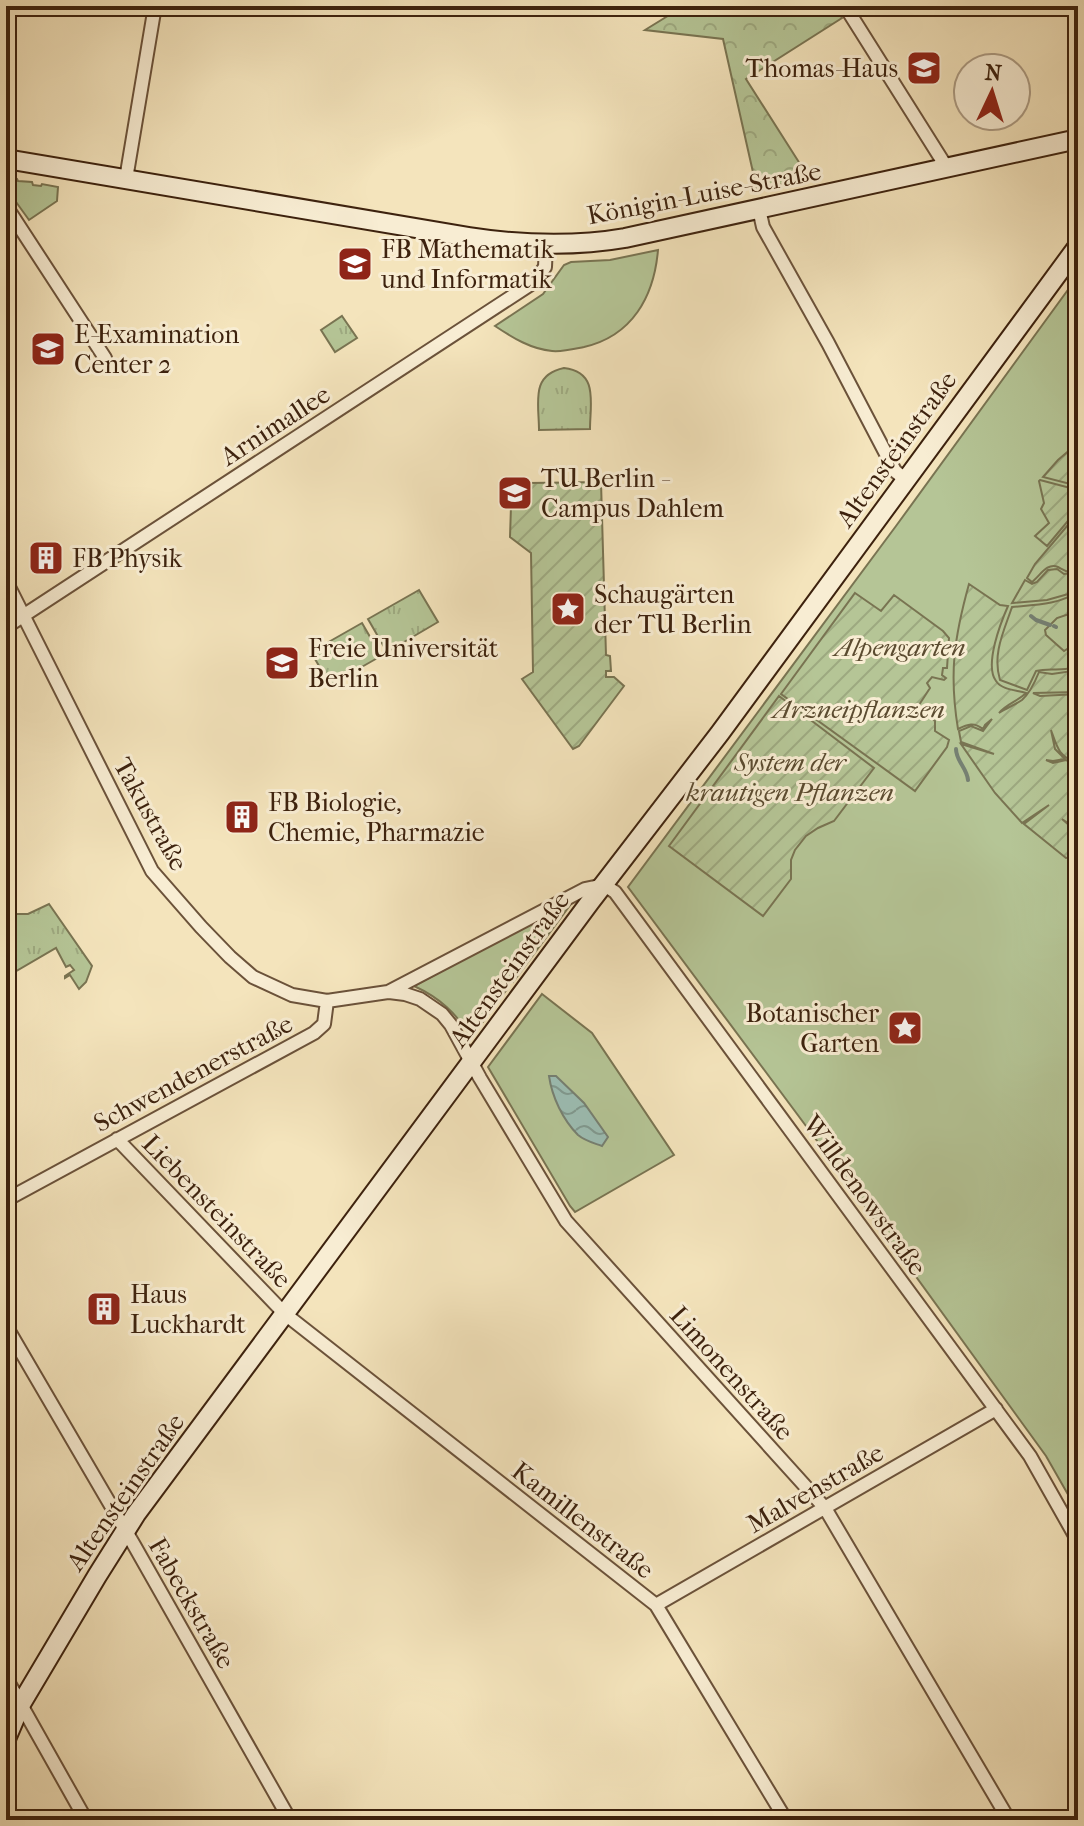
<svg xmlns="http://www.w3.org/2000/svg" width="1084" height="1826" font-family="'IM FELL French Canon',serif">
	<defs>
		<pattern id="grass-tufts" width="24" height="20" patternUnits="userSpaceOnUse" patternTransform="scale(2)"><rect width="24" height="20" fill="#b5c596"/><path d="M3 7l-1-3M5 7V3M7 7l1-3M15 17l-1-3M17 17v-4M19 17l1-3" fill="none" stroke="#9da980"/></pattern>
		<pattern id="forest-crowns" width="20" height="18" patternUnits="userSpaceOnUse" patternTransform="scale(2)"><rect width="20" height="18" fill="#b5c596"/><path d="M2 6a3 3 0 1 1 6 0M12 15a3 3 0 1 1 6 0" fill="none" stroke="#9da980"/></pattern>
		<pattern id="garden-furrows" width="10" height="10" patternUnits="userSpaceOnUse" patternTransform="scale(2)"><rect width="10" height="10" fill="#b5c596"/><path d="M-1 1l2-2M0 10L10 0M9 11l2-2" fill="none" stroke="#9da980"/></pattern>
		<pattern id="water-waves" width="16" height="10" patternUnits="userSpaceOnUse" patternTransform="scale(2)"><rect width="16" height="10" fill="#9cbeb4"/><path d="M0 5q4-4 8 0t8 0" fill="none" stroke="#809a91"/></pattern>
	</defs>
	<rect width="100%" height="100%" fill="#f4e4bc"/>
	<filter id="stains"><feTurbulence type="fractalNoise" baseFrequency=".0025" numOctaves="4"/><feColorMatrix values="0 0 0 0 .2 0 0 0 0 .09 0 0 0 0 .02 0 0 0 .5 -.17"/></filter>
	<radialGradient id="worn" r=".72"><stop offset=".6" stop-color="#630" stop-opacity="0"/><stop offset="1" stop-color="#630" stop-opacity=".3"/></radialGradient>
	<path fill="url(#grass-tufts)" stroke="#797452" stroke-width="2" d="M342 316 357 338 335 352 321 330Z
		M564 368C599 372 590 403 590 429L539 430C539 403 530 375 564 368Z
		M419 590 438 622 387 652 368 619Z
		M362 623 381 656 330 685 311 652Z
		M49 904 92 966 86 982 79 989 70 975 65 978V976L74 970 70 965 66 967 56 948 6 977V914H28Z"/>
	<path fill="url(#forest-crowns)" stroke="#797452" stroke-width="2" d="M684 6H834L842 18 746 79 809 178 757 190 723 39 645 30Z"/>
	<path fill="#b5c596" stroke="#797452" stroke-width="2" d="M8 178 17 179 18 181 32 182 33 185 41 186 42 184 58 187 57 201 29 220 6 188V179Z
		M658 250C654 297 632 336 584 347 574 349 563 352 552 351 531 349 513 338 495 326L543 294 564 265 571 262 610 260Z
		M1078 276V1512L1046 1456 838 1169 628 887 896 526Z
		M574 900 513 982 509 980 504 986 507 989 479 1027 476 1026 471 1037C456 1013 440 998 414 986L543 916 545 920 549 917 548 914Z
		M542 994 592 1033 674 1155 575 1212 570 1206 488 1067Z"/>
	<path fill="url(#garden-furrows)" stroke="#797452" stroke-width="2" d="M1078 443V486L1043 477 1058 460Z
		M1040 480 1078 490V509L1047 546 1035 536 1049 523 1041 509 1044 503 1039 481Z
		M601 482 606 655 610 656 611 671H606V677H614L624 686 579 746 573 749 522 679 533 672 531 553 510 537 511 506 529 488V483Z
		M1078 513V550L1075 551C1077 560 1076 565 1069 572 1065 571 1062 569 1058 567 1047 562 1040 576 1032 582L1027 578 1035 564Z
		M1057 569 1064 574 1071 573 1072 593 1047 600 1012 603 1025 580 1032 584 1037 582 1048 570Z
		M969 584 1000 605 1008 606C1001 622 984 665 996 681 1002 690 1016 690 1026 693 1018 701 1006 704 999 713 1006 708 1015 705 1022 700 1030 693 1035 682 1039 672L1052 674 1072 671 1078 692 1033 693 1040 696 1078 694V765C1058 754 1058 750 1051 730L1055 749 1065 759 1053 761 1046 760 1053 763 1066 760 1078 766V830L1062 819 1078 833V856L1066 858 1024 824 1049 805 1022 823 995 793 961 744 994 754 961 742 959 731 971 726 983 731 992 719 985 725 983 729C974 722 968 724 958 729 949 674 954 638 969 584Z
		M1078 591V611L1057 618 1045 630 1046 635 1064 651 1078 642V665C1064 673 1050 667 1036 671L1027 690 1000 680C992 654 1004 631 1012 607 1034 605 1060 605 1078 591Z
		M855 593 881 611 894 595 943 631 949 638 947 668H943L942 675 946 678 944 680 932 677 927 683 930 688 917 708 935 721V731L949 740 947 747 915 791 781 694Z
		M779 696 874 768 834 821 818 828 806 836 795 850 791 860V879L763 916 669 846Z"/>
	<path fill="url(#water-waves)" stroke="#768072" stroke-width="2" d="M549 1076H556L584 1103 608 1137 602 1146C594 1143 585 1141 578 1135 563 1120 552 1097 549 1076Z"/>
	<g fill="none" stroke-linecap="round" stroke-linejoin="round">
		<path stroke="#768072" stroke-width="4" d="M1031 616 1036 620 1050 625
			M1054 626 1056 627
			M956 749C956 761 967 768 968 780"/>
		<defs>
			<path id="street" d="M845 6 947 168
				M126 179 155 6
				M6 206 105 358
				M759 209 763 227 828 343 895 471 906 480
				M6 581 152 871 201 927 230 957 253 977 292 995 327 1001 388 992 585 889 604 885 615 892 1030 1456 1078 1541
				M6 627 534 282 545 267 546 245
				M389 992 405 994 420 999 442 1014 451 1025 480 1078 566 1221 825 1508 1009 1820
				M117 1139 285 1314 656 1605 786 1820
				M6 1200 314 1033 324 1024 327 1001
				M6 1326 134 1545 290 1820
				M656 1605 996 1409
				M6 1678 86 1820"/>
			<path id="secondary" d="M6 159 469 237C521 245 573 247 625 238L1078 139
				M6 1739 21 1704 97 1576 136 1514 590 902 720 733 1078 246"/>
		</defs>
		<use href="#street" stroke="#6b523a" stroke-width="16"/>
		<use href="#secondary" stroke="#3d220e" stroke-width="22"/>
		<use href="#street" stroke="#f8edd3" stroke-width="12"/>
		<use href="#secondary" stroke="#f8edd3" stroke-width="18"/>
	</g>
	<defs>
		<symbol id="school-square" viewBox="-11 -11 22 22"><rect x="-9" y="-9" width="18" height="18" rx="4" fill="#8f2418" stroke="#f8edd3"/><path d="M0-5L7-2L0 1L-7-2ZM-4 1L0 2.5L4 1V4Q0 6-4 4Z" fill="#fff"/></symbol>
		<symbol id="university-square" viewBox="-11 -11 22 22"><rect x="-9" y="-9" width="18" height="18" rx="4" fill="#8f2418" stroke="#f8edd3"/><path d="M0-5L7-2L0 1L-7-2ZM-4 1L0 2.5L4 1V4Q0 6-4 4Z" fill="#fff"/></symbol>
		<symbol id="building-square" viewBox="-11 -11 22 22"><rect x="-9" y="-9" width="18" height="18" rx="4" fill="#8f2418" stroke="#f8edd3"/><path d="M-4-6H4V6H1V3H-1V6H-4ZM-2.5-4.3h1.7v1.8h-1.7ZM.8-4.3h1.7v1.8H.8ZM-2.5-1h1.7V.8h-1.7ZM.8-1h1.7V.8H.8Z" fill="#fff"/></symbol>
		<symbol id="sight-square" viewBox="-11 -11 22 22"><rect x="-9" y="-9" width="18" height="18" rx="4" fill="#8f2418" stroke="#f8edd3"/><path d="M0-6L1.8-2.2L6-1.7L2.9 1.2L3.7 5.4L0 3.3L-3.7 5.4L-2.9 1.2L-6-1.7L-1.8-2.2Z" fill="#fff"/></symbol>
	</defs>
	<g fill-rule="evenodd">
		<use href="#school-square" x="904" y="48" width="40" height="40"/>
		<use href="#university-square" x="335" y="244" width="40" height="40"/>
		<use href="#university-square" x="28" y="329" width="40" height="40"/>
		<use href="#university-square" x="495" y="473" width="40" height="40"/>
		<use href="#building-square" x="26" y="538" width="40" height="40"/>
		<use href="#sight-square" x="548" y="589" width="40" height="40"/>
		<use href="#university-square" x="262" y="643" width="40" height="40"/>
		<use href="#building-square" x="222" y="797" width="40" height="40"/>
		<use href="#sight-square" x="885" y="1008" width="40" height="40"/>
		<use href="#building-square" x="84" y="1289" width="40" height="40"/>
	</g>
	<g text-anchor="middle" stroke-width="6" stroke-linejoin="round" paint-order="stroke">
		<g font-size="26" fill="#3d220e" stroke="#f8edd3" text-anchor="start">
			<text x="898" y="77" text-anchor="end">Thomas-Haus</text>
			<text x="381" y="258">FB Mathematik<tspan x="381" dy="30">und Informatik</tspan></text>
			<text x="74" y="343">E-Examination<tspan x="74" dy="30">Center 2</tspan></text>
			<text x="541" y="487">TU Berlin -<tspan x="541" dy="30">Campus Dahlem</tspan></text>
			<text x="72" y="567">FB Physik</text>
			<text x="594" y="603">Schaugärten<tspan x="594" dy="30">der TU Berlin</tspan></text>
			<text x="308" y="657">Freie Universität<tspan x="308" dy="30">Berlin</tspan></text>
			<text x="268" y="811">FB Biologie,<tspan x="268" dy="30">Chemie, Pharmazie</tspan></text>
			<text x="879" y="1022" text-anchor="end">Botanischer<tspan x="879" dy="30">Garten</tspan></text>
			<text x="130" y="1303">Haus<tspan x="130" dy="30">Luckhardt</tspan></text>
		</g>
		<g font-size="26" fill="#3d220e" stroke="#f8edd3">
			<text transform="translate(704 193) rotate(-11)" y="9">Königin-Luise-Straße</text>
			<text transform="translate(275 425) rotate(-33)" y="9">Arnimallee</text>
			<text transform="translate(896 449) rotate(-54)" y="9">Altensteinstraße</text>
			<text transform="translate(151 814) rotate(61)" y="9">Takustraße</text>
			<text transform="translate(509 969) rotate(-54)" y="9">Altensteinstraße</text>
			<text transform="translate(193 1073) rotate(-28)" y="9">Schwendenerstraße</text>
			<text transform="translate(865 1195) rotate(54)" y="9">Willdenowstraße</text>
			<text transform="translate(217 1211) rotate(46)" y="9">Liebensteinstraße</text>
			<text transform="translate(732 1373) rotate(48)" y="9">Limonenstraße</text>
			<text transform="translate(815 1488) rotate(-30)" y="9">Malvenstraße</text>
			<text transform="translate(125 1492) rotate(-55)" y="9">Altensteinstraße</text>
			<text transform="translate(583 1520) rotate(38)" y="9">Kamillenstraße</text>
			<text transform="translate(192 1603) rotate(60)" y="9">Fabeckstraße</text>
		</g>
		<g font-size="26" font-style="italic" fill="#5b4b30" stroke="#f8edd3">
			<text x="900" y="656">Alpengarten</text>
			<text x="859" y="718">Arzneipflanzen</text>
			<text x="790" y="771">System der<tspan x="790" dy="30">krautigen Pflanzen</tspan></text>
		</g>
	</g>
	<rect width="1084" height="1826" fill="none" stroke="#f4e4bc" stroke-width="32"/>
	<rect x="8" y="8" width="1068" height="1810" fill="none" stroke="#3d220e" stroke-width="4"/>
	<rect x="16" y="16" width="1052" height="1794" fill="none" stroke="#3d220e" stroke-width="2"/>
	<g transform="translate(992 92) rotate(4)"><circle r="38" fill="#f8edd3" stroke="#ad9c84" stroke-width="2"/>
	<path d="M0-6L14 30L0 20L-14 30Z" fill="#8f2418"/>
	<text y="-12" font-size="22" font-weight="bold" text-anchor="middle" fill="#3d220e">N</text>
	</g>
	<rect width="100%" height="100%" filter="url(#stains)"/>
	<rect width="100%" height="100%" fill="url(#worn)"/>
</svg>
